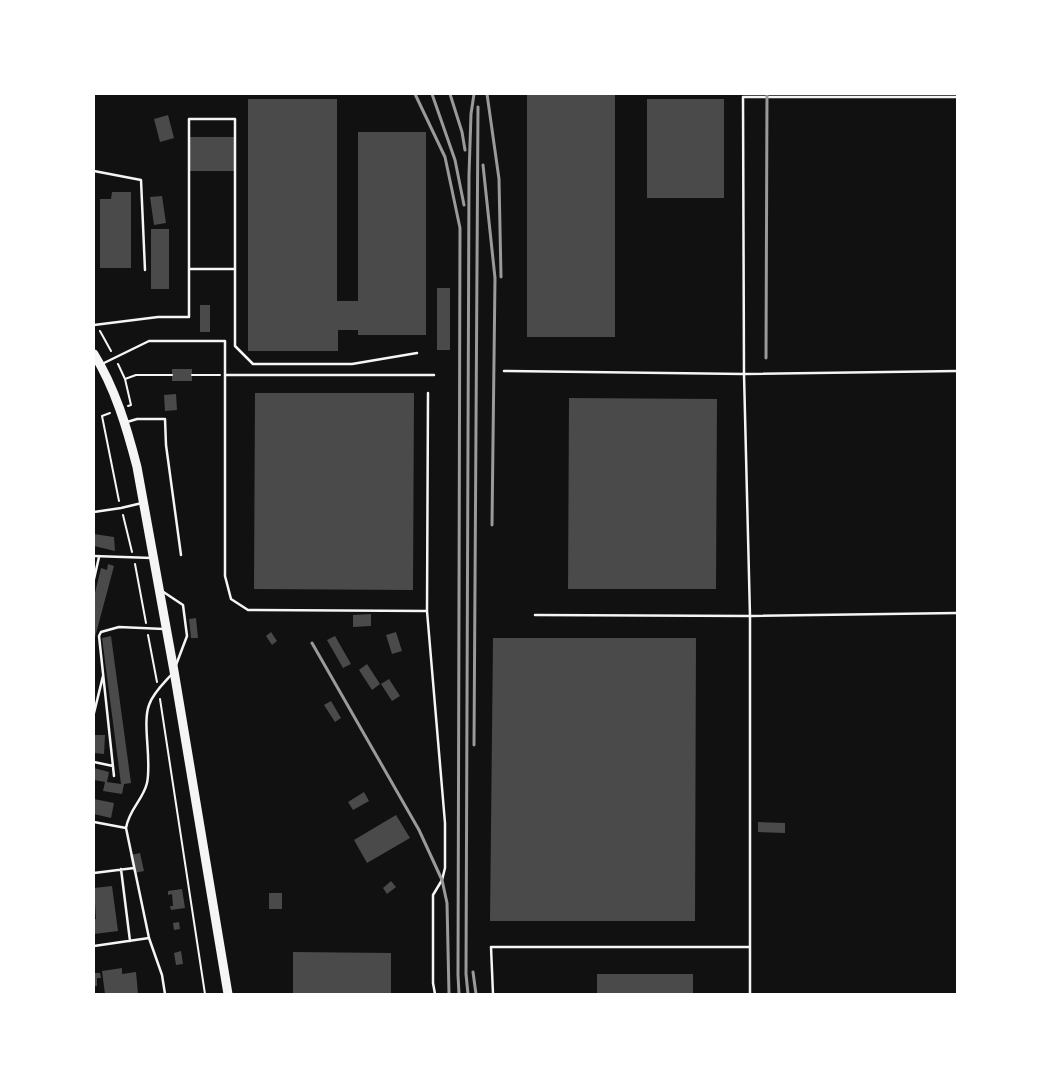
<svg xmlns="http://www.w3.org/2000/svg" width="1051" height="1088" font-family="'Exo 2',sans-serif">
	<rect width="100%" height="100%" fill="#111"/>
	<path fill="#4a4a4a" d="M527 94H615V337H527Z
		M248 99H337V301H358V132H426V335H358V330H338V351H248Z
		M647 99H724V198H647Z
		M168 115 174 138 160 142 154 119Z
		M190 137H234V171H190Z
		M112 192H131V268H100V199H111Z
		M162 196 166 223 154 225 150 197Z
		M151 229H169V289H151Z
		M437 288H450V350H437Z
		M200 305H210V332H200Z
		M172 369H192V381H172Z
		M255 393H414L413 590 254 589Z
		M176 394 177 410 165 411 164 395Z
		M569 398 717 399 716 589H568Z
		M94 534 114 537 115 551 94 546Z
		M108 564 114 566 94 641V597L101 568 107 570Z
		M371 614V626L353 627V615Z
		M196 618 198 638H191L189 619Z
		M271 632 277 641 272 645 266 636Z
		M396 632 402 651 392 654 386 635Z
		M111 636 131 783 124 784 122 794 103 791 105 782 94 780V768L109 772 107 782 121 784 102 638Z
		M335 636 351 664 343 668 327 640Z
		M493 638H696L695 921H490Z
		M367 664 380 684 372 690 359 670Z
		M389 679 400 696 392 701 381 684Z
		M331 701 341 718 335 722 324 705Z
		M94 735H105L104 754 94 753Z
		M364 792 369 801 353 810 348 802Z
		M94 799 114 803 111 818 94 814Z
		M396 815 410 838 367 863 354 840Z
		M758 822 785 823V833L758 832Z
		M140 853 144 871 134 873 130 855Z
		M391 881 396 887 387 894 383 888Z
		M112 886 118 931 94 934V919H96L94 888Z
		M182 889 185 908 171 910 170 906H173L172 894 168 895V891Z
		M269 893H282V909H269Z
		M179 922 180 929 174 930 173 923Z
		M181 951 183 964 176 965 174 953Z
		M293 952 391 953V994H293Z
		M122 968V974L136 972 138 994H105L102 971Z
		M94 973H100L101 978H97V986H94Z
		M597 974H693V994H597Z"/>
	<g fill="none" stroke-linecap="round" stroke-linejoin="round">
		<path stroke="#f5f5f5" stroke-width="2" d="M100 331 111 351
			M118 364 125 379 131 405 128 406
			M192 375H220
			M125 379 136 375H172
			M110 413 102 416 119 501
			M123 515 132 552
			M135 564 146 623
			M148 635 157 682
			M160 699 205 994"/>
		<path stroke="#f5f5f5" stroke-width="2.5" d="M94 171 141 180 145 270
			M189 269H235
			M94 325 158 317H189V119H235V346L253 364H352L417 353
			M102 364 149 341H225V576L231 599 248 610 427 611
			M504 371 744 374 957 371
			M225 375H434
			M428 393 427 611 445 823V868L442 880 433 895V983L435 994
			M127 422 137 419H165L166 445 181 555
			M94 512 121 508 142 503
			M94 556 152 558
			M94 579 99 557
			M162 591 183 605 187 636 176 665
			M535 615 750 616 957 613
			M94 713 103 676
			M94 762 113 766
			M114 776 99 636 101 632 119 627 164 629
			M94 822 126 828
			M121 869 130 941
			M94 873 134 868
			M94 946 149 938
			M165 994 162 975 149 938 126 828C129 809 143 800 147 783 152 760 142 724 149 705 153 693 164 683 172 674
			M493 994 491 947H750
			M750 994V616L744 374 743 97H957"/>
		<path stroke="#f5f5f5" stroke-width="9" d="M94 354C115 388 127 428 137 467L174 671 228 994"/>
		<path stroke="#9a9a9a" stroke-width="3" d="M415 94 445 157 460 228 458 975 459 994
			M432 94 455 160 464 205
			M450 94 462 132 465 150
			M487 94 499 179 501 277
			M483 165 495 278 492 525
			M766 358 767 94
			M312 643 419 830 442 880 447 903 449 994
			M474 745 478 107
			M473 972 476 994
			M468 994 466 974 469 175 471 114 474 94"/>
	</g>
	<rect width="1051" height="1088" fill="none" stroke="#ffffff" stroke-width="190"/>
</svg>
